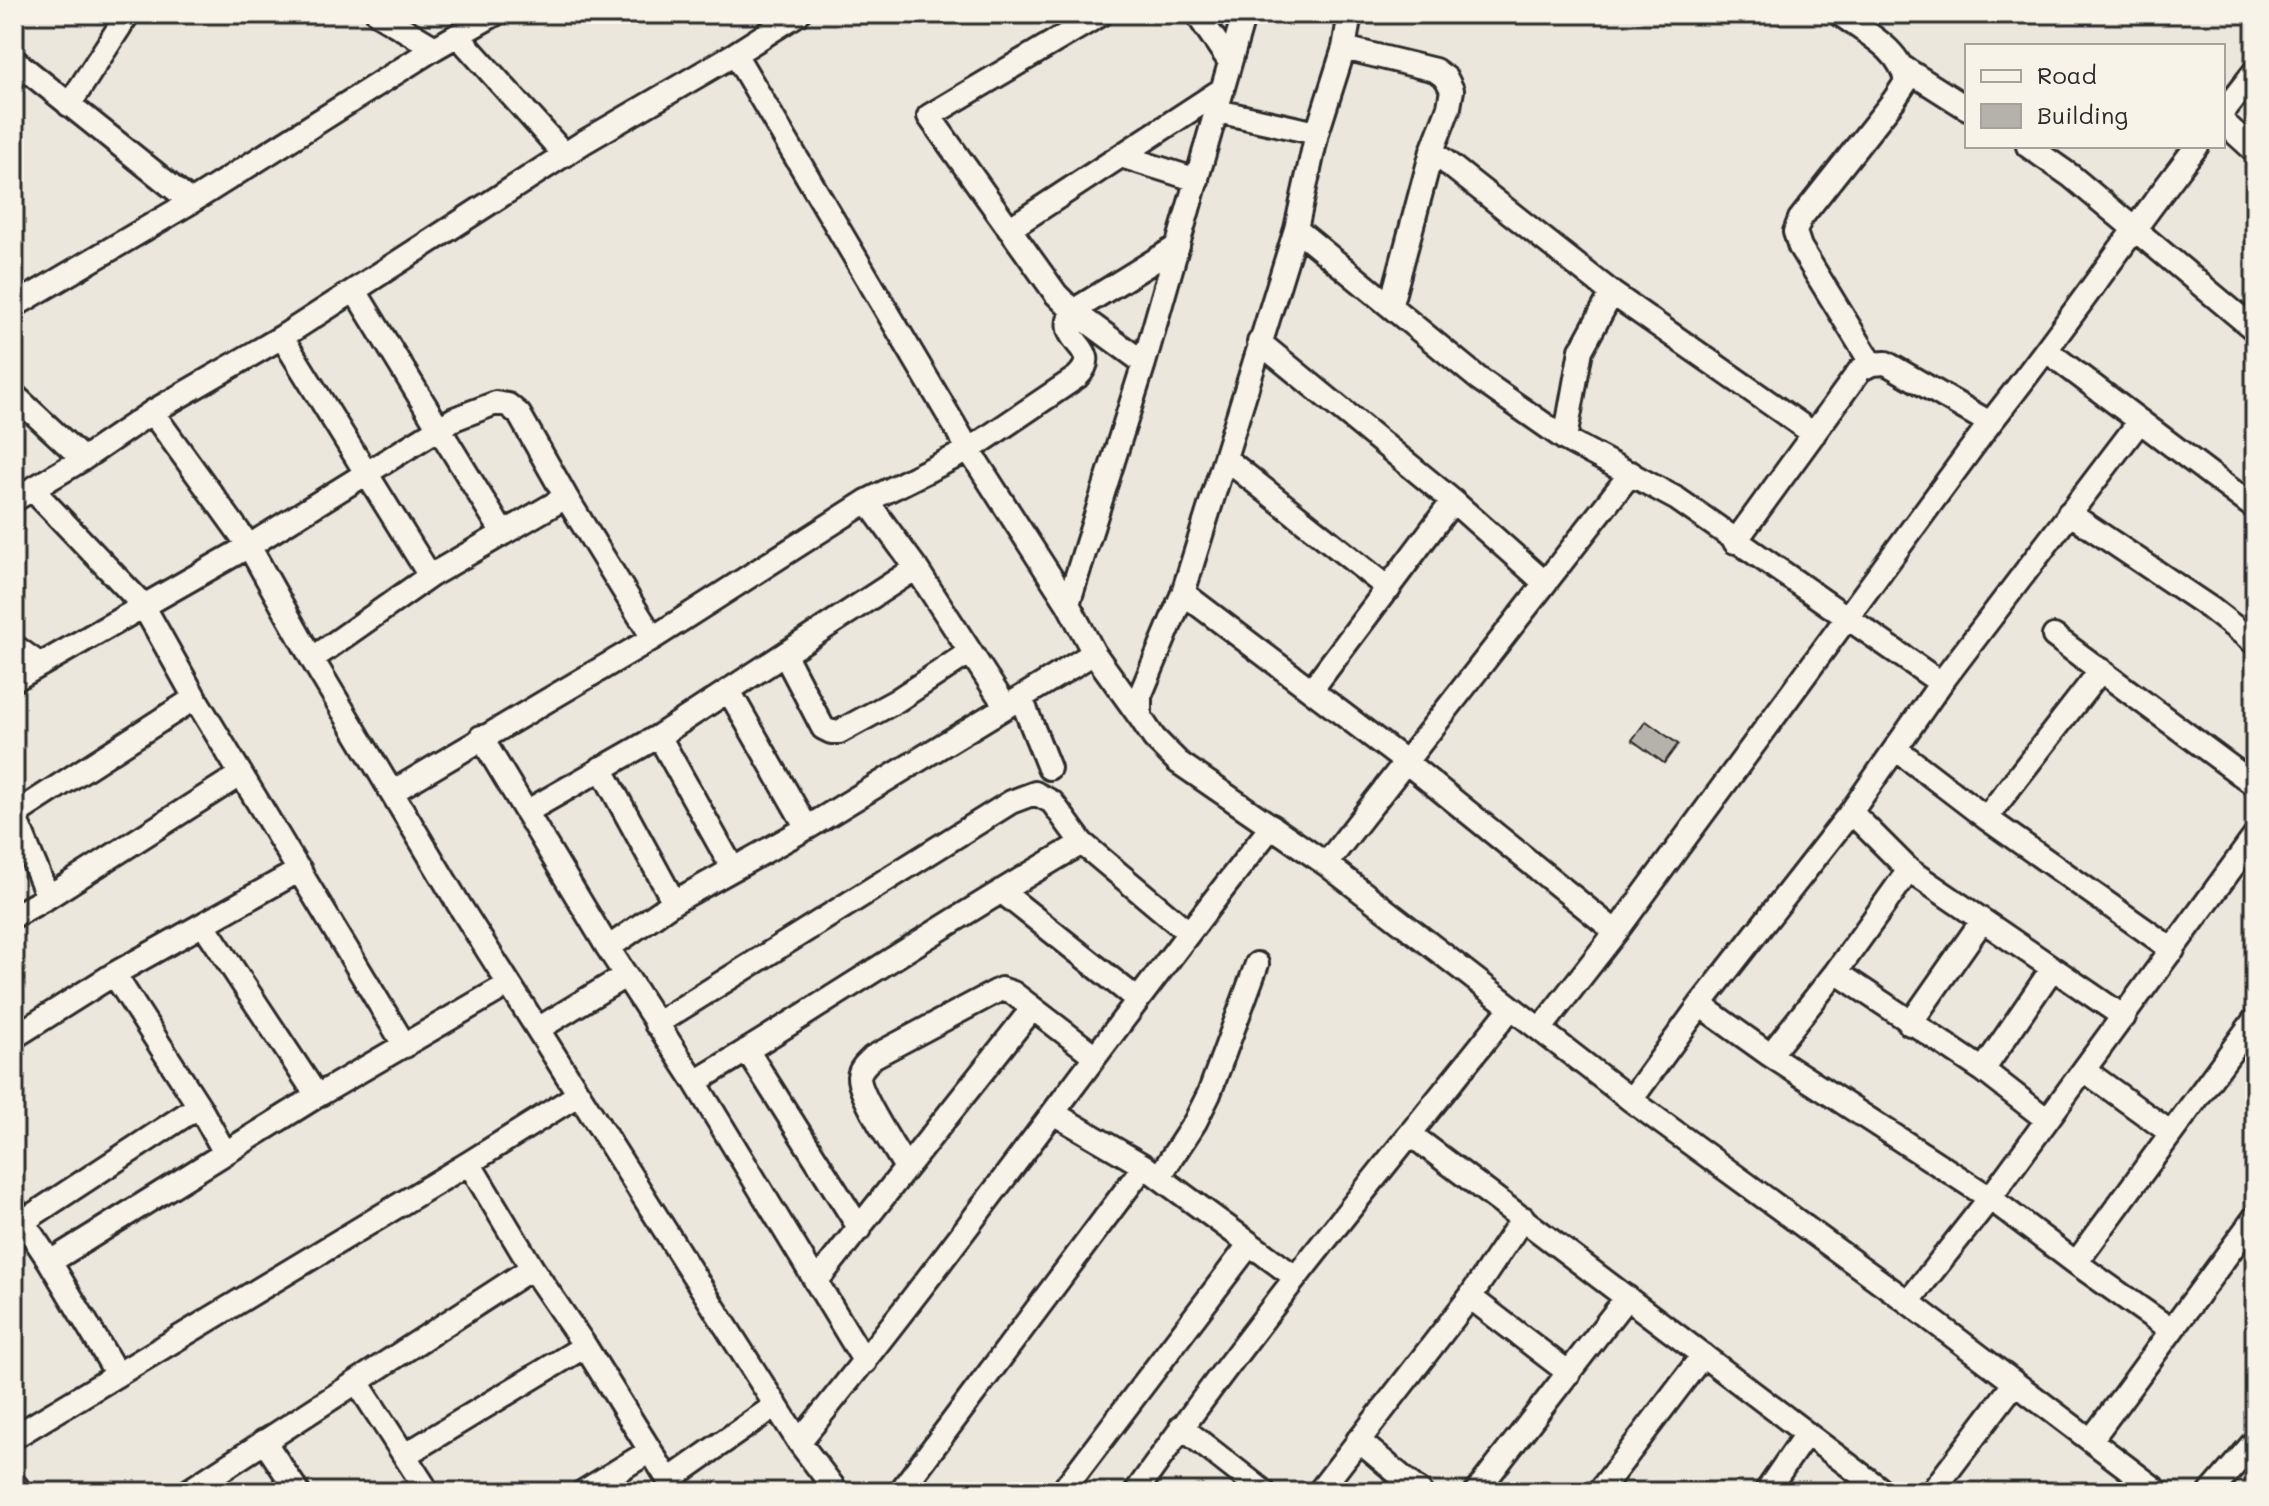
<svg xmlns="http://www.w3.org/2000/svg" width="2269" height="1506" font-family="Mali,sans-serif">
	<rect width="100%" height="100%" fill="#ebe7dd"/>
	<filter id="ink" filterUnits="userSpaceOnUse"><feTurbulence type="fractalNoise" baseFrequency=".0125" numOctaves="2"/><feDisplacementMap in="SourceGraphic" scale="16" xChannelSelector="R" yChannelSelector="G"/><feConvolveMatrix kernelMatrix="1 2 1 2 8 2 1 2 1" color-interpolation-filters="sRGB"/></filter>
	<g filter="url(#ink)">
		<path fill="#b5b2ab" stroke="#2b2b2b" stroke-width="2" d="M1646 721 1678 744 1664 763 1632 740Z"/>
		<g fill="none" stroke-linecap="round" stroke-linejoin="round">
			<defs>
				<path id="minor" d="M378 14 435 48
					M1101 14 929 116 1056 294 1073 311 1144 363
					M1197 14 1230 62
					M1350 14 1344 48 1317 133 1296 229 1183 593 1140 696V717L1154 738 1178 762 1326 864 1631 1100 1908 1302 2159 1492
					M1840 14C1865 33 1901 49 1906 82L1894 100 1800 219 1795 232 1800 247 1872 364
					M459 37 565 155
					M1344 48 1435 70 1446 78 1452 90 1449 107 1432 151 1391 304
					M735 54 969 450 1068 604 1094 653 1140 717
					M14 60 191 202
					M1904 68 1967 108
					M69 105 128 14
					M1217 111 1317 133
					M2223 112 2255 71
					M2223 122 2255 151
					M2028 146 2071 176 2255 330
					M1432 151 1612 293 1814 434
					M1121 156 1197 180
					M1009 229 1223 89
					M1296 229 1479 379 1565 439 1677 499 1941 683
					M355 291 503 533
					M14 306 191 202 435 48 495 14
					M282 337 430 576
					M1259 342 1453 501 1545 583
					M2047 351 2255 508
					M14 395 83 459
					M152 412 249 546 312 659 461 908 799 1442 837 1492
					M1565 439 1581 350 1612 293
					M1226 459 1389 589
					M32 489 143 605 195 698 405 1046
					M14 500 83 459 152 412 282 337 584 142 735 54 798 14
					M867 501 916 568 1006 707
					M2069 513 2210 608 2255 643
					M1735 542 1860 370 1872 364 1886 363 1990 423
					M1183 593 1406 762 1616 932
					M1068 604 1144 363 1244 14
					M2054 636 2255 785
					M14 646 39 664
					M785 655 823 728 831 732H839L896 701 970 652
					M312 659 430 576 566 497
					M14 680 249 546 454 419 496 403 508 405 519 414 566 497 653 638
					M1312 689 1453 501
					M729 691 807 828
					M1021 698 1049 768
					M659 736 733 869
					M481 737 608 948 695 1082 865 1362
					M1896 749 1986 818 2173 950
					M601 768 674 902
					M394 791 653 638 867 501 969 450 1077 377C1107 347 1053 343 1073 311L1178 246
					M526 812 659 736 916 568
					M1851 812 1909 870 2124 1017
					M1986 818 2101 670
					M1326 864 1631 473
					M1001 891 1138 1000
					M48 897 17 822 20 811 195 698
					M14 916 48 897 241 774
					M204 925 317 1096
					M608 948 674 902 807 828 1094 653
					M1836 972 1983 1070 2046 1119
					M114 974 199 1106 225 1153
					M1700 1005 1770 1055 1990 1198 2076 1263
					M656 1024 1011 802 1035 793 1052 802 1082 843 1188 932
					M1910 1024 1982 921
					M1541 1028 1616 932 1990 423C2062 333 2126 237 2197 146
					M538 1029 625 976
					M14 1037 114 974 300 870
					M747 1050 860 1229
					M1770 1055 1836 972 1909 870
					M1983 1070 2052 969
					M2084 1070 2171 1133
					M695 1082C825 1004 951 919 1082 843
					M1631 1100 1700 1005 1851 812 1941 683 2140 421
					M1053 1113 1144 1166 1295 1277
					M1410 1134 1884 1492
					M469 1163 532 1268 585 1346 676 1492
					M905 1166C895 1149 859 1095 859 1077 860 1068 867 1063 873 1057L1001 989 1013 993 1095 1056
					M1159 1177 1195 1122 1209 1094 1257 964
					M14 1208 50 1262 117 1374
					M22 1222 199 1106
					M50 1262 317 1096 509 984
					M816 1282 1032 1009
					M1470 1297 1569 1373
					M1908 1302 1990 1198 2255 836
					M2171 1330 2076 1263 2255 1019
					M357 1382 428 1492
					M1181 1427 1264 1492
					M14 1437 469 1163 579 1094
					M1358 1440 1420 1492
					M2091 1440 2255 1217
					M264 1441 298 1492
					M799 1442C963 1241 1111 1029 1272 826
					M405 1455 585 1346
					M669 1480 776 1405
					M187 1492 532 1268
					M583 1492 650 1451
					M900 1492 1144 1166
					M1062 1492 1249 1245
					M1136 1492C1253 1325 1384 1167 1511 1008
					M1319 1492 1470 1297 1523 1218
					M1476 1492 1627 1297
					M1599 1492 1703 1355
					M1766 1492 1806 1434
					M1932 1492 2014 1384
					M2211 1492 2255 1441"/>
				<path id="tertiary" d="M14 1488 16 1492"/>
			</defs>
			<use href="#minor" stroke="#2b2b2b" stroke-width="28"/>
			<use href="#tertiary" stroke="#2b2b2b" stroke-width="34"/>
			<use href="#minor" stroke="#f7f3e8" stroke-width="22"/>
			<use href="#tertiary" stroke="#f7f3e8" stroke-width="28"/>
		</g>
	</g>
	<rect width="2269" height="1506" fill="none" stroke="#f7f3e8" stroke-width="48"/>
	<rect x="24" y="24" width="2221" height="1458" fill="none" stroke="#2b2b2b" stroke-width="3" filter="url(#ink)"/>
	<rect x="1965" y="44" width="260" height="104" fill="#f7f3e8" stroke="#a5a39c" stroke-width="2"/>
	<rect x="1981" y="70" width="40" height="12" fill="#f7f3e8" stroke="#a5a39c" stroke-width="2"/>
	<text x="2037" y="84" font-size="24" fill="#2b2b2b">Road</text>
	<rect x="1981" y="104" width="40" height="24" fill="#b5b2ab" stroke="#a5a39c" stroke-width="2"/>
	<text x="2037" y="124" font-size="24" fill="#2b2b2b">Building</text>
</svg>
